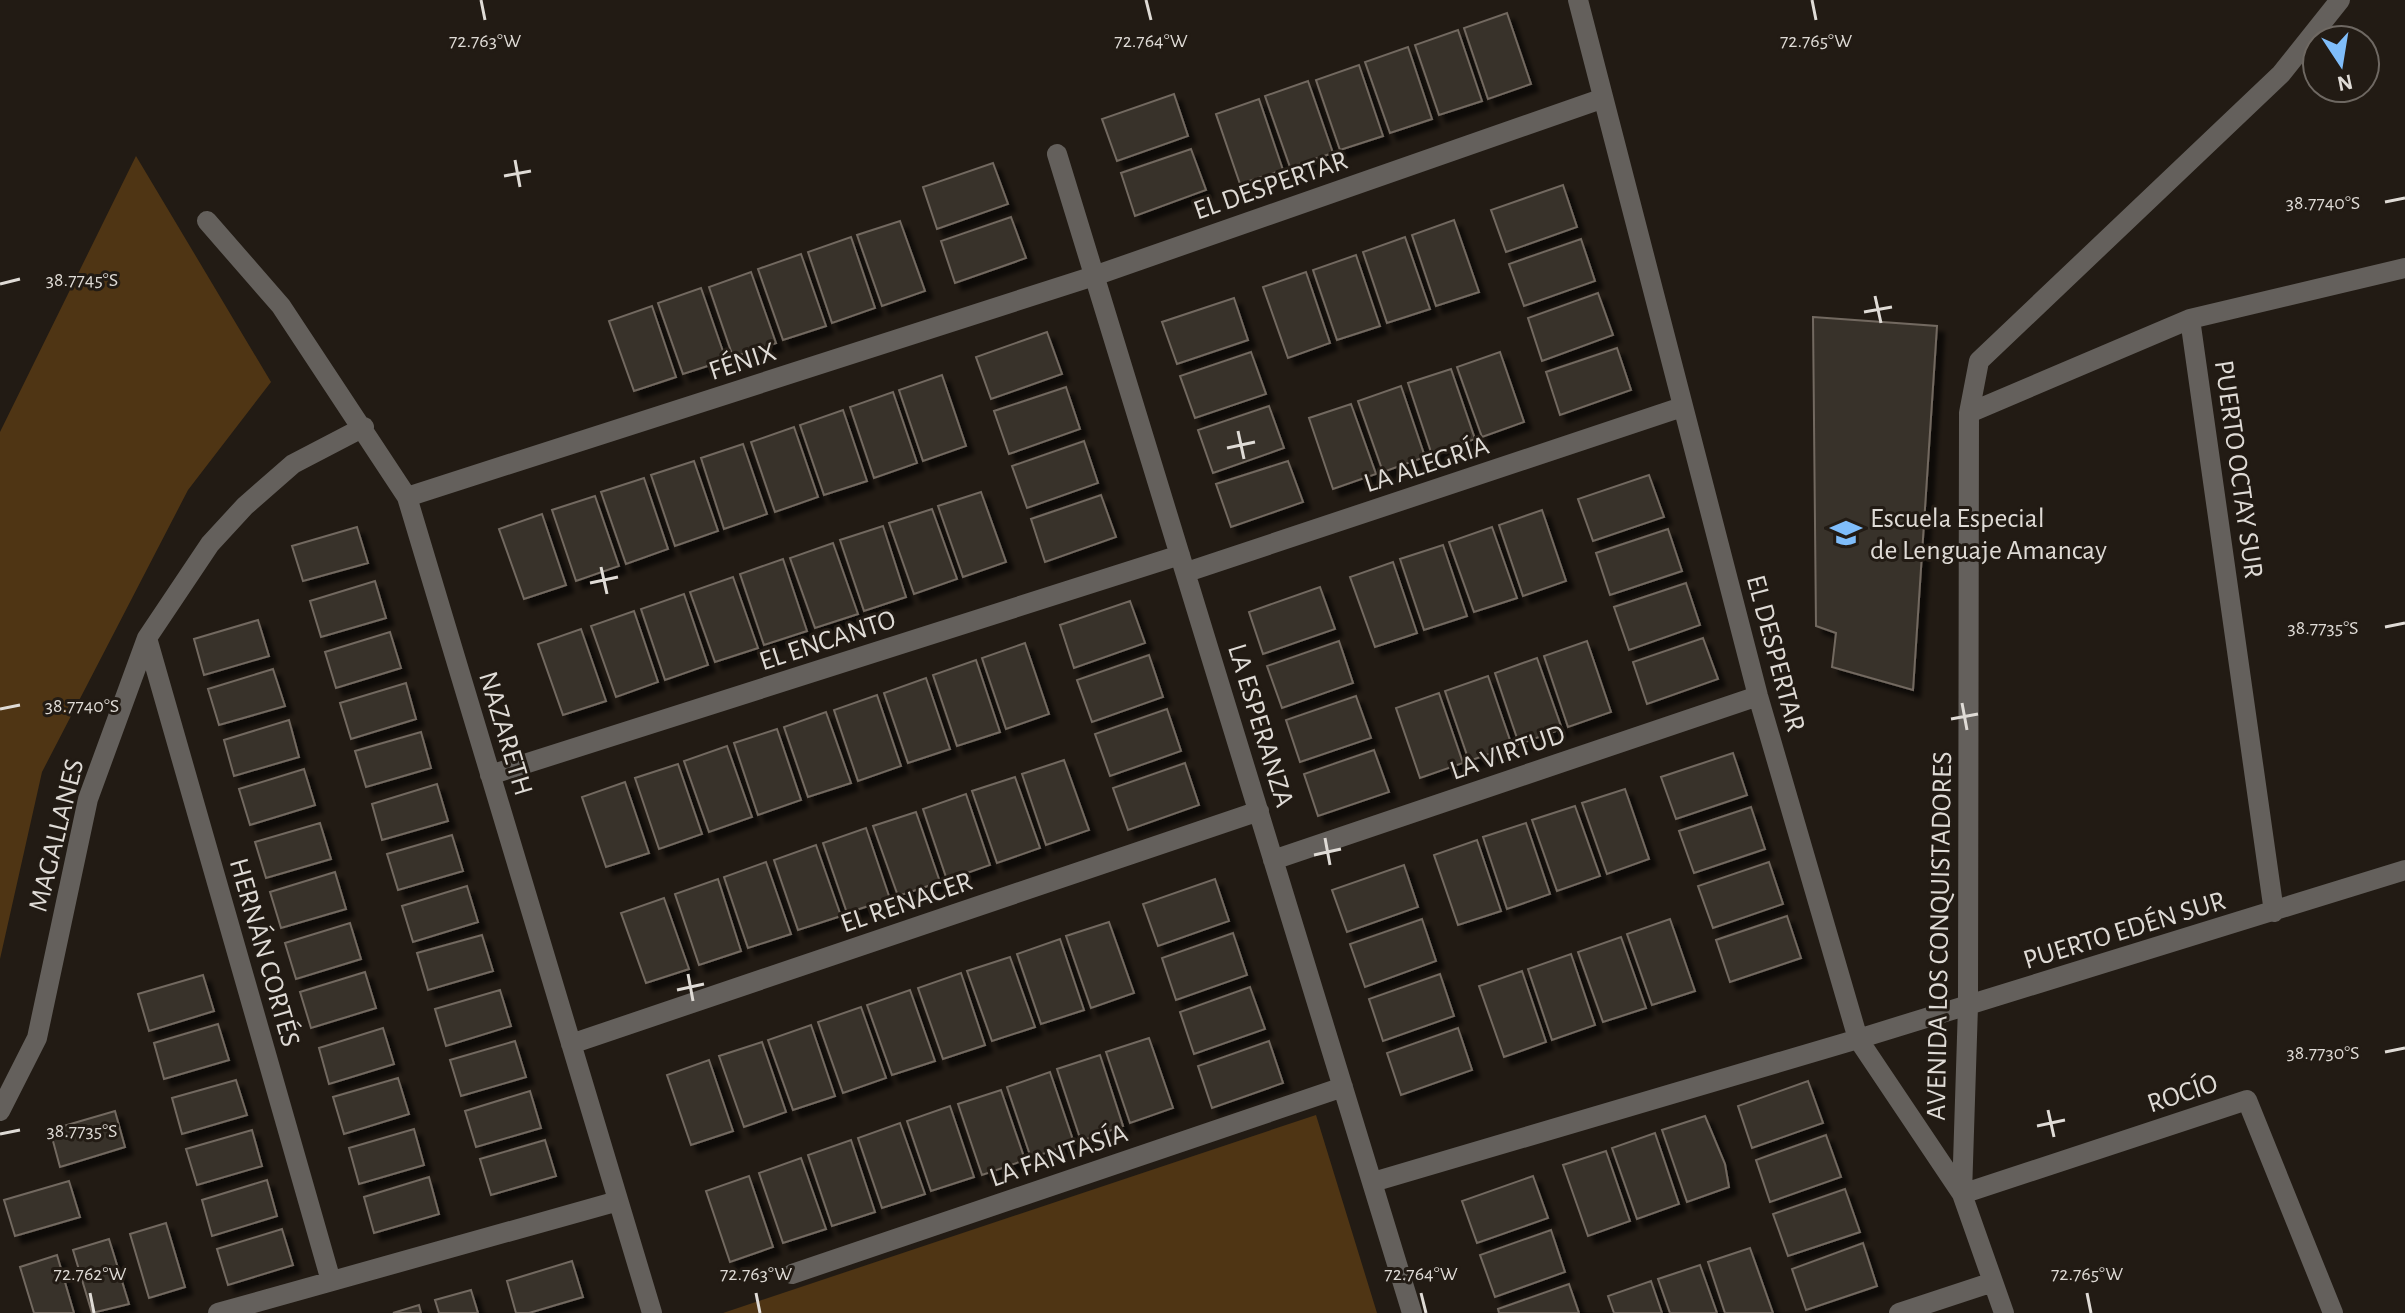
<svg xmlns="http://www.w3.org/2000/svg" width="2405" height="1313" font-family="'Alegreya Sans',sans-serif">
	<defs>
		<filter id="shadow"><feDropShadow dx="7" dy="7" stdDeviation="2" flood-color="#0009"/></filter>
	</defs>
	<rect width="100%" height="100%" fill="#221b14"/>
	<path fill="#4f3514" d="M136 156 271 382 188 490 42 772 0 959V432Z
		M1316 1115 1377 1313H723Z"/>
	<path fill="#383129" stroke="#726960" stroke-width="2" filter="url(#shadow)" d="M1507 13 1531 84 1488 99 1464 28Z
		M1458 30 1482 101 1439 115 1415 45Z
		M1408 47 1432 119 1390 133 1365 62Z
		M1359 65 1383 136 1340 150 1316 80Z
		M1308 81 1333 153 1290 167 1265 96Z
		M1174 94 1188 136 1117 161 1102 119Z
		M1259 99 1283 170 1240 184 1216 114Z
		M1191 149 1206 190 1135 216 1121 173Z
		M993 163 1008 204 937 229 923 187Z
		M1563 185 1577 227 1506 252 1491 210Z
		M1011 217 1026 258 955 283 941 241Z
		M1454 220 1479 292 1436 306 1412 235Z
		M900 221 925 291 882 306 857 235Z
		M851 237 875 308 832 323 808 252Z
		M1405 237 1430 309 1387 323 1363 252Z
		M1581 239 1595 281 1524 306 1509 264Z
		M801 254 826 326 783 340 758 269Z
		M1356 255 1380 326 1337 340 1313 270Z
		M751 272 776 343 733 357 709 287Z
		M1306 272 1330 343 1288 358 1263 287Z
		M701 288 726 360 683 374 658 303Z
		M1598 293 1613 335 1542 361 1528 318Z
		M1234 298 1248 340 1177 364 1162 322Z
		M652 306 676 377 634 391 609 321Z
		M1813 317 1937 326 1913 690 1832 667 1836 633 1816 626Z
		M1047 332 1062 374 991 399 976 357Z
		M1617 348 1631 390 1560 415 1546 372Z
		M1251 352 1266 394 1195 418 1180 376Z
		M1500 352 1524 422 1482 437 1457 367Z
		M1451 369 1475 439 1432 455 1408 383Z
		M942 375 966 446 923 461 899 390Z
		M1401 386 1425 457 1383 472 1358 401Z
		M1066 387 1080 429 1009 454 994 411Z
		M893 392 917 463 874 478 850 407Z
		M1351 404 1376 474 1333 489 1309 418Z
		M1269 406 1284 448 1213 473 1198 430Z
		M843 410 867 481 824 495 800 425Z
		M794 427 818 497 775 512 751 442Z
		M1084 441 1098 483 1027 508 1012 466Z
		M743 444 767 514 724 529 701 458Z
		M694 461 718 531 675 546 651 475Z
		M1288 461 1303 502 1231 527 1216 484Z
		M1649 475 1664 517 1593 541 1578 499Z
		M644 478 668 549 626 564 601 492Z
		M981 492 1006 562 963 577 938 506Z
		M1101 495 1116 537 1045 562 1031 519Z
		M595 496 619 566 576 581 552 510Z
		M932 509 957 579 914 594 889 523Z
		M1542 510 1566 581 1523 596 1499 525Z
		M542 514 566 585 524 599 499 529Z
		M883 526 906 597 864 611 840 540Z
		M357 527 368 563 303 581 292 546Z
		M1492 527 1517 598 1474 612 1449 542Z
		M1668 529 1682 571 1610 595 1596 553Z
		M833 543 858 614 815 628 790 558Z
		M1443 545 1467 616 1424 630 1400 559Z
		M783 559 807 631 764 645 740 574Z
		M1393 562 1417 633 1375 647 1350 577Z
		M733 577 758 648 715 662 690 592Z
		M375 581 386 618 321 637 310 601Z
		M1686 583 1700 625 1629 650 1614 607Z
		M1320 587 1335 629 1263 654 1249 612Z
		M684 594 708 665 665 680 641 609Z
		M1130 601 1145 643 1074 668 1060 625Z
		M634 611 658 682 616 697 591 626Z
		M258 620 269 656 204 675 194 639Z
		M581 629 606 701 563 715 538 644Z
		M390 632 401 668 336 688 325 652Z
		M1703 638 1718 679 1647 704 1633 662Z
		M1339 641 1353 683 1282 708 1267 666Z
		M1587 641 1611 712 1568 727 1544 656Z
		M1025 643 1049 714 1006 729 982 658Z
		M1149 655 1163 697 1092 722 1077 680Z
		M1537 658 1562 729 1519 744 1495 673Z
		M976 660 1000 732 957 746 933 675Z
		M273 669 285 706 219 725 208 689Z
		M1488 676 1512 746 1469 761 1445 691Z
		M926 678 950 749 908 763 884 693Z
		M406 683 416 719 351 739 340 703Z
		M1439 693 1463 763 1420 778 1396 708Z
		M877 695 901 766 858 781 834 710Z
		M1356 696 1371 738 1300 762 1286 720Z
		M1167 709 1181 751 1110 776 1095 734Z
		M826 712 851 783 808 797 784 727Z
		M289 720 299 757 234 776 224 740Z
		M777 729 801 800 758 815 734 743Z
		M421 732 431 768 366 787 355 751Z
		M727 746 752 817 709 832 684 761Z
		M1374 750 1389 792 1318 816 1304 774Z
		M1733 753 1747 795 1676 819 1661 777Z
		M1064 760 1089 830 1046 845 1022 774Z
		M1185 763 1199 805 1128 830 1113 788Z
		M678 764 702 834 659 849 635 778Z
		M304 769 315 805 250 825 239 789Z
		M1015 777 1040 848 997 863 972 791Z
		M625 782 649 853 606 867 582 797Z
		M437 784 448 821 382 840 372 804Z
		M1625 789 1649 859 1607 874 1582 803Z
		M966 794 990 865 947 880 923 809Z
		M1575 806 1600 876 1557 891 1532 820Z
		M1751 807 1765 849 1694 873 1679 831Z
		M916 812 940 882 898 896 873 826Z
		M320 823 331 859 266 878 255 842Z
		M1526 823 1550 894 1507 909 1483 837Z
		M866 828 890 899 847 913 823 843Z
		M452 835 463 871 398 890 387 854Z
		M1477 840 1501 911 1458 925 1434 855Z
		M816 845 841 916 798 930 774 860Z
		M766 862 791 934 748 948 724 877Z
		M1769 862 1783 904 1713 928 1698 886Z
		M1404 865 1418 907 1347 932 1332 890Z
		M335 872 346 909 281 928 270 892Z
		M718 879 741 951 699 965 675 894Z
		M1215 879 1229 921 1158 946 1143 904Z
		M467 886 478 922 413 942 402 906Z
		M664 898 689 969 646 983 621 913Z
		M1787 916 1801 958 1730 982 1716 940Z
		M1422 919 1436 961 1365 987 1350 944Z
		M1670 919 1695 991 1652 1005 1627 934Z
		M1109 922 1134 993 1091 1008 1066 936Z
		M350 923 361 959 296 979 285 943Z
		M1233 933 1247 975 1176 1000 1162 958Z
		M482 935 493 971 428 990 417 953Z
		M1621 937 1646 1008 1603 1022 1578 952Z
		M1060 939 1084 1010 1041 1024 1017 954Z
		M1571 954 1595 1025 1552 1040 1528 969Z
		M1010 957 1035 1027 992 1041 967 971Z
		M1522 971 1546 1042 1504 1057 1479 986Z
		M365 972 376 1008 311 1028 300 992Z
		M961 973 985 1045 943 1059 918 988Z
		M1440 974 1454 1016 1383 1041 1369 999Z
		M203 975 214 1011 149 1031 138 994Z
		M1250 987 1265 1029 1194 1054 1180 1012Z
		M500 990 511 1026 446 1046 435 1009Z
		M910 990 935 1061 892 1075 867 1005Z
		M861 1007 886 1078 843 1093 818 1022Z
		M218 1024 229 1060 164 1079 154 1043Z
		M811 1025 835 1096 793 1110 768 1040Z
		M383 1028 394 1064 329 1084 319 1048Z
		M1458 1028 1472 1070 1401 1095 1387 1053Z
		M1149 1038 1173 1108 1130 1123 1106 1052Z
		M515 1041 526 1077 461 1096 450 1060Z
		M1269 1041 1283 1083 1212 1108 1198 1066Z
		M762 1042 786 1112 744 1127 719 1056Z
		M1100 1055 1123 1126 1081 1141 1057 1069Z
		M709 1060 733 1131 691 1145 667 1075Z
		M1050 1072 1074 1143 1031 1158 1007 1087Z
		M398 1078 409 1114 344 1134 333 1097Z
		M236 1080 247 1115 182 1134 172 1098Z
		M1808 1081 1823 1123 1752 1148 1738 1106Z
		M1001 1090 1025 1160 982 1175 958 1104Z
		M530 1091 541 1128 476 1147 465 1111Z
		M950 1106 974 1177 931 1191 907 1121Z
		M115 1111 125 1147 60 1167 50 1130Z
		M1705 1116 1725 1164 1729 1187 1687 1202 1662 1130Z
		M900 1123 925 1194 882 1208 858 1138Z
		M414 1129 424 1165 359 1184 349 1148Z
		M252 1130 262 1166 197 1185 186 1149Z
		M1655 1133 1679 1204 1637 1219 1612 1148Z
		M1826 1135 1841 1177 1770 1202 1756 1160Z
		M545 1140 556 1176 491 1195 480 1159Z
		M851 1140 875 1212 832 1226 808 1155Z
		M1606 1151 1630 1221 1588 1236 1563 1165Z
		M801 1158 826 1229 783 1243 759 1173Z
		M749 1176 773 1247 730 1262 706 1191Z
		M1533 1176 1548 1218 1477 1243 1462 1201Z
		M429 1177 439 1214 374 1233 364 1197Z
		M267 1180 277 1216 212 1236 202 1200Z
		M69 1181 80 1217 15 1236 4 1200Z
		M1845 1189 1860 1232 1788 1256 1773 1214Z
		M166 1223 185 1287 149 1298 130 1234Z
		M282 1229 293 1265 228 1285 217 1249Z
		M1551 1230 1565 1272 1495 1297 1480 1255Z
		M109 1239 129 1304 92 1313 73 1250Z
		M1863 1243 1877 1286 1806 1310 1792 1269Z
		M1750 1248 1773 1313H1725L1708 1262Z
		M57 1255 74 1313H34L20 1267Z
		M572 1261 583 1297 529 1313H516L507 1281Z
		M1700 1265 1717 1313H1670L1658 1279Z
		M1651 1281 1662 1313H1614L1608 1296Z
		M1569 1284 1579 1313H1499L1498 1309Z
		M471 1290 478 1313H439L435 1300Z
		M419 1305 421 1313H393Z"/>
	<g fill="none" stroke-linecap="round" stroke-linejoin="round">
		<path stroke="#64605c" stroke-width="20" d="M1578 0 1758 696 1858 1039 1962 1194
			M1057 154 1412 1313
			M207 221 281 306 407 497 652 1313
			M2190 319 2274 912
			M1969 413 2190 319 2405 268
			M407 497 1094 276 1601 99
			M1187 572 1682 407
			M147 638 331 1281
			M490 775 1180 555
			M1273 860 1758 696
			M571 1044 1259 811
			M0 1111 37 1038 88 799 147 638 210 544 245 506 293 464 364 427
			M1373 1182 1858 1039 2405 870
			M1962 1194 2247 1100 2333 1313
			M792 1274 1343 1087
			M218 1313 618 1201
			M1899 1313 1993 1282
			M2004 1313 1962 1194 1968 1006 1969 413 1979 361 2281 74 2340 0"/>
	</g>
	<path fill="none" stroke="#dfdbd6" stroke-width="3" d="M481 0 485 20M1146 0 1151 20M1812 0 1816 20M515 160 520 187M504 176 531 171M2385 202 2405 198M0 284 20 279M1875 296 1881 323M1864 312 1892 307M1238 431 1244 459M1227 448 1255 442M601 567 607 594M590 583 618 577M2385 627 2405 623M1962 703 1967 730M0 709 20 705M1951 719 1978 714M1325 838 1330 865M1314 855 1341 849M688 974 693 1001M677 990 704 984M2385 1052 2405 1048M2048 1110 2054 1137M2037 1126 2065 1120M0 1134 20 1130M90 1293 94 1313M756 1293 760 1313M1421 1293 1426 1313M2087 1293 2091 1313"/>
	<defs>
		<symbol id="school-bare" viewBox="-9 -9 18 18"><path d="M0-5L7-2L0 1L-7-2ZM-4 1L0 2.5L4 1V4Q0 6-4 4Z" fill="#7fbdfa" stroke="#221b14" stroke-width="2.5" paint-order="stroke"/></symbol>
	</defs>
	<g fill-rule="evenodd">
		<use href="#school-bare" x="1824" y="511" width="44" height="44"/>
	</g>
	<g text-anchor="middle" stroke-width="6" stroke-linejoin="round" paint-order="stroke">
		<g font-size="28" fill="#dfdbd6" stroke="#221b14">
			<text transform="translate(1270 184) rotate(-19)" y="10">EL DESPERTAR</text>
			<text transform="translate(742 360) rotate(-18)" y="10">FÉNIX</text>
			<text transform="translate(1426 463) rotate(-18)" y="10">LA ALEGRÍA</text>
			<text transform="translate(2240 469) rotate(82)" y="10">PUERTO OCTAY SUR</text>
			<text transform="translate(827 639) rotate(-18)" y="10">EL ENCANTO</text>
			<text transform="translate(1777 653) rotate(75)" y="10">EL DESPERTAR</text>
			<text transform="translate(1262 725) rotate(73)" y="10">LA ESPERANZA</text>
			<text transform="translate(507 733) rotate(73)" y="10">NAZARETH</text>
			<text transform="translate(1507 751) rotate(-19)" y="10">LA VIRTUD</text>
			<text transform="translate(55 835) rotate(-76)" y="10">MAGALLANES</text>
			<text transform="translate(906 901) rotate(-19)" y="10">EL RENACER</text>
			<text transform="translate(2124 929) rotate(-17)" y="10">PUERTO EDÉN SUR</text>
			<text transform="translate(1938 936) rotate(-89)" y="10">AVENIDA LOS CONQUISTADORES</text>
			<text transform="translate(266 952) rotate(74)" y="10">HERNÁN CORTÉS</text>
			<text transform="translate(2182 1092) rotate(-18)" y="10">ROCÍO</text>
			<text transform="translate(1058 1154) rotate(-19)" y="10">LA FANTASÍA</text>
		</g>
		<g font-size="28" fill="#dfdbd6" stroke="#221b14" text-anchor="start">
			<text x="1870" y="527">Escuela Especial<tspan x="1870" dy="32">de Lenguaje Amancay</tspan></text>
		</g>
	</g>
	<g font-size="20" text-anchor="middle" fill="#dfdbd6" stroke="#221b14" stroke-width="6" stroke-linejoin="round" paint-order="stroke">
		<text x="485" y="47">72.763°W</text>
		<text x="1151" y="47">72.764°W</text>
		<text x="1816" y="47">72.765°W</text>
		<text x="2323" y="209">38.7740°S</text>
		<text x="82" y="286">38.7745°S</text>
		<text x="2323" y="634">38.7735°S</text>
		<text x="82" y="712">38.7740°S</text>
		<text x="2323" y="1059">38.7730°S</text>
		<text x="82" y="1137">38.7735°S</text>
		<text x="90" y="1280">72.762°W</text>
		<text x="756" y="1280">72.763°W</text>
		<text x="1421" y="1280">72.764°W</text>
		<text x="2087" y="1280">72.765°W</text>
	</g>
	<g transform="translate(2341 64) rotate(168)"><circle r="38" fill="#221b14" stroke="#6e6862" stroke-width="2"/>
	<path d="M0-6L14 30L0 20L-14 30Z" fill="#7fbdfa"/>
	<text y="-12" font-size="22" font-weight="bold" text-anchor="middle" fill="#dfdbd6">N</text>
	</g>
</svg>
